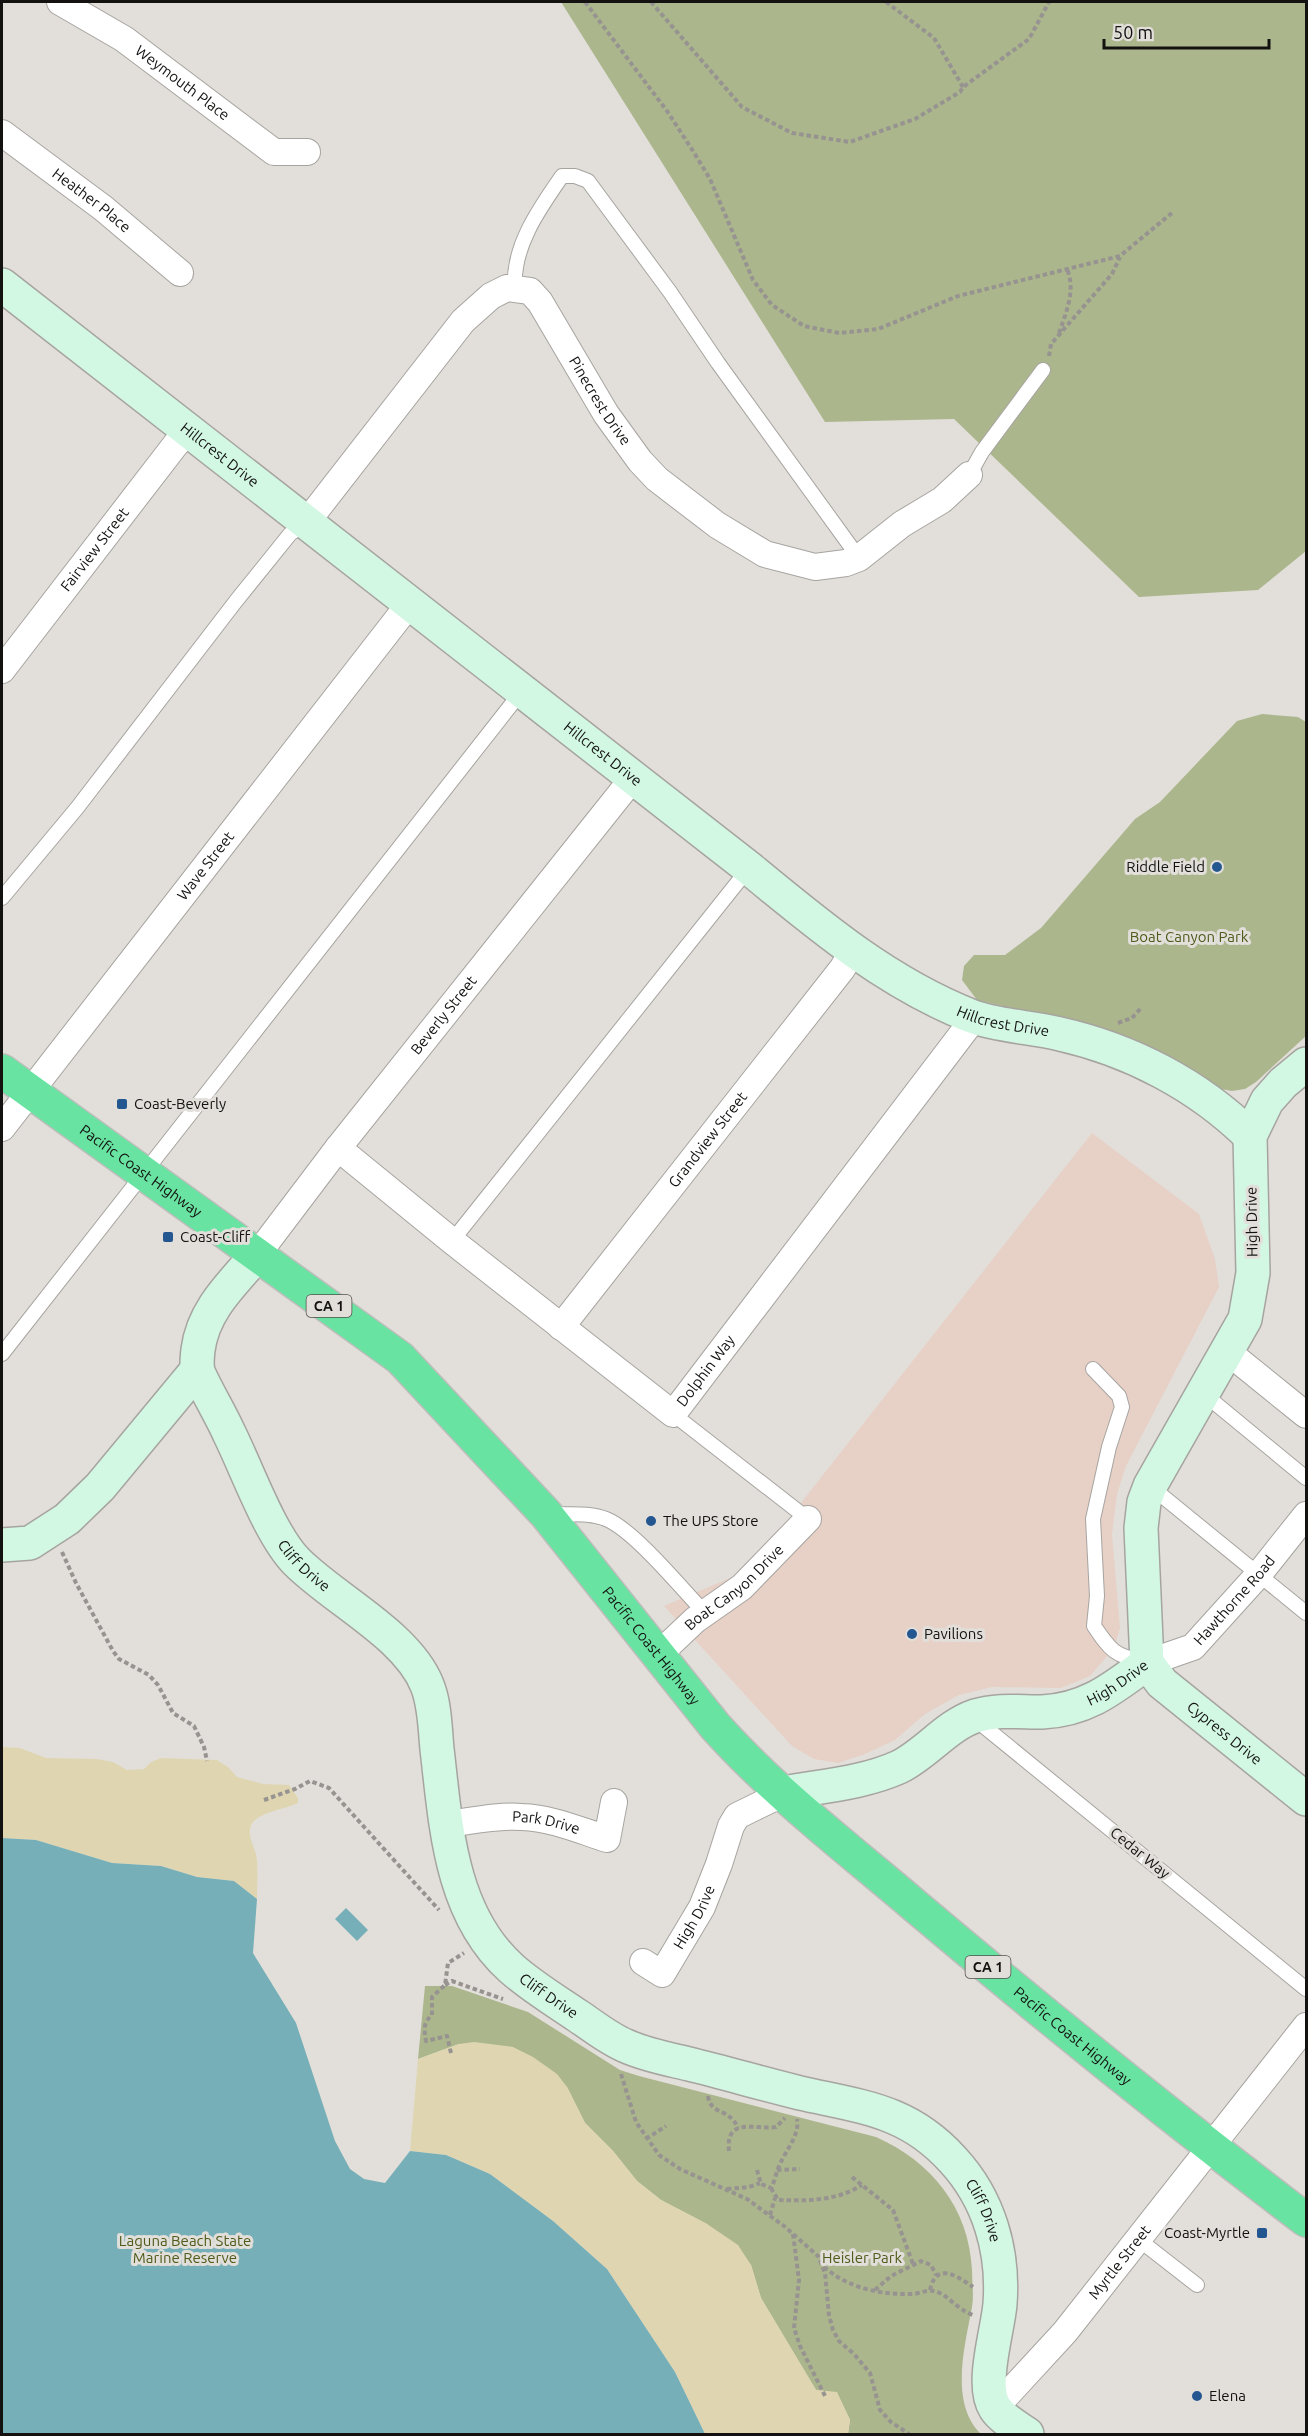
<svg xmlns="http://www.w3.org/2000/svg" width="1308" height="2436" font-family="Ubuntu,sans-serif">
	<rect width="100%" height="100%" fill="#e2dfda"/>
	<path fill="#e7d0c6" d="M1092 1133 1199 1214 1215 1259 1219 1287 1126 1466 1117 1494 1112 1534 1120 1628 1114 1648 1090 1676 1061 1688 992 1687 959 1695 925 1714 895 1740 865 1754 838 1763 814 1759 792 1746 664 1606 730 1578 764 1557 804 1499Z"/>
	<path fill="#abb68d" d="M561 2H1306V551L1258 590 1139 597 954 419 825 422Z
		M1262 714 1298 717 1306 722V1036L1256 1082 1245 1089 1232 1091 1221 1089 1186 1069 1051 1017 977 1000 962 980 964 966 974 955H1005L1041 928 1135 819 1160 802 1237 721Z
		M425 1986H452L528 2012 620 2070 639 2076 876 2137C932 2162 969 2208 972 2270 972 2282 974 2295 972 2307 965 2345 949 2403 981 2434H848L850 2420 837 2393 816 2390 761 2298 751 2265 707 2224 661 2200 637 2181 613 2151 585 2123 567 2087 459 2044 418 2059Z"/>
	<path fill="#dfd6b1" d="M2 1747 20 1748 46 1758 97 1759 113 1762 127 1770 144 1769 151 1762 161 1758 217 1760 228 1767 237 1777 263 1784 289 1785 298 1798V1803C285 1809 265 1811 254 1821 243 1832 257 1849 257 1861 258 1874 257 1886 257 1899L234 1881 197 1877 161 1866 112 1863 36 1840 2 1838Z
		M474 2042 513 2047 533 2057 557 2074 567 2087 585 2123 613 2151 637 2181 661 2200 707 2224 738 2245 751 2265 761 2298 816 2390 837 2392 850 2420 848 2434H705L675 2372 607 2269 553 2221 490 2174 446 2155 410 2151 418 2059 459 2044Z"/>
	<path fill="#76afb7" d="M2 1838 36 1840 112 1863 161 1866 197 1877 234 1881 257 1899 253 1953 296 2023 335 2141 350 2169 364 2179 385 2183 410 2151 446 2155 490 2174 553 2221 607 2269 675 2372 705 2434H2Z
		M346 1908 368 1930 357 1941 335 1919Z"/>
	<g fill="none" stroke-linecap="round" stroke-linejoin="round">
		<defs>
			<path id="lane" d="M515 288C512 247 539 209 562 176H575L588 181 670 292 718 363 859 558
				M969 475 982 452 1043 370
				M2 898 77 808 236 601 290 534 306 523
				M452 1241 749 868
				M2 1354 522 691
				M1093 1369 1119 1396 1122 1407 1109 1447 1093 1519 1097 1596 1094 1626C1111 1651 1114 1655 1143 1662
				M1204 1394 1306 1478
				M673 1414 808 1519
				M1150 1486 1306 1613
				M551 1514C569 1515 589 1512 606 1519 634 1530 682 1589 705 1613
				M975 1719 1306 1989
				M1138 2239 1197 2285"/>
			<g id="street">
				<path id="s1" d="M60 2 124 39 274 152H307"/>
				<path id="s2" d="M2 133 103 208 180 273"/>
				<path id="s3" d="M306 523 463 321 491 296 507 288 530 291 540 302 606 414 640 461 657 479 717 525 765 554 815 567 846 563 859 558 902 524 942 500 969 475"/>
				<path id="s4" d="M2 670 176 444 189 431"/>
				<path id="s5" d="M2 1128 410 603"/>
				<path id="s6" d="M338 1148 452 1241 673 1414 975 1017"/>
				<path id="s7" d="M257 1255 338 1148 633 778"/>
				<path id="s8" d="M561 1327 842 969 853 951"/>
				<path d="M1228 1352 1306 1415"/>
				<path id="s9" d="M658 1655 695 1620 742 1587 808 1519"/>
				<path id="s10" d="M1147 1663 1193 1647 1259 1574 1306 1515"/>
				<path id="s11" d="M447 1824C472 1821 497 1815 522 1817 551 1818 579 1830 607 1839L614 1802"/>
				<path id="s12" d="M643 1962 662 1974 702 1907 719 1864 731 1826 737 1816 784 1793"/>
				<path id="s13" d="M995 2408 1065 2332 1306 2026"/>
			</g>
			<g id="secondary">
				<path id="s14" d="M2 285 749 868C818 925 887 983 971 1016 998 1026 1031 1027 1060 1034 1131 1050 1198 1085 1250 1136"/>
				<path id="s15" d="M257 1255C232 1284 203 1310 198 1350 197 1359 196 1367 199 1374 208 1394 220 1413 229 1433 247 1469 270 1535 297 1562 335 1600 407 1635 427 1685 435 1704 435 1729 437 1749 446 1826 450 1913 511 1968 531 1986 556 2001 578 2016 593 2026 609 2039 626 2046 646 2055 668 2059 689 2064 726 2073 763 2084 800 2093 862 2107 908 2110 953 2160 989 2199 1004 2251 1000 2304 998 2330 980 2385 995 2408 1001 2418 1017 2427 1027 2434"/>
				<path d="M2 1545 30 1543 67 1519 100 1487 197 1370"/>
				<path d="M1147 1663 1141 1528 1144 1502 1150 1486 1245 1319 1253 1273 1250 1136 1267 1101 1283 1083 1306 1064"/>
				<path id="s16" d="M1147 1663 1162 1683 1306 1799"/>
				<path id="s17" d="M784 1793C821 1786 864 1783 899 1767 926 1754 946 1726 975 1716 998 1709 1019 1712 1042 1712 1087 1710 1113 1688 1147 1663"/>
			</g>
			<g id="highway">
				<path id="s18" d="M2 1071 400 1358 546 1514 715 1726C774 1792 846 1847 914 1905 1042 2013 1173 2119 1306 2220"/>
			</g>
		</defs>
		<use href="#lane" stroke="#a7a4a0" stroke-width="16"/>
		<use href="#street" stroke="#a7a4a0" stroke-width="28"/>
		<use href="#secondary" stroke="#a7a4a0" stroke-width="36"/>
		<use href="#highway" stroke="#bdbdbc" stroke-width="36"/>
		<path stroke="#969390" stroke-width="4" stroke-dasharray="4.5 3" stroke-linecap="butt" d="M585 2 667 111 693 151 710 179 753 280 772 305 804 326 839 333 878 329 958 296 1120 256 1173 212
			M651 2 742 107 792 133 850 142 915 119 960 92 963 87 1029 39 1049 2
			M886 2 934 38 963 87
			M1059 333C1066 313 1076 290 1067 269
			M1049 356 1051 344 1112 274 1120 257
			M1118 1023 1132 1018 1141 1008
			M62 1552 76 1583 113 1651 119 1659 149 1675 158 1685 173 1713 194 1726 204 1747 207 1761
			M264 1800 295 1789 310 1781 329 1788 439 1910
			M445 1985 452 1981 503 1999
			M451 2053 447 2036 426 2041C424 2029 423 2023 432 2015V1997L445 1985 448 1963 464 1953
			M621 2074 636 2122 659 2155 680 2169 747 2199 784 2226 818 2256 825 2273 829 2315 833 2330 839 2341 854 2354 870 2373 880 2410 891 2422 909 2434
			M708 2096C711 2116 729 2107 738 2128
			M646 2139 666 2126
			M729 2151C725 2116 757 2130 776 2127L785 2118
			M757 2170 761 2184 771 2188C775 2181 776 2172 780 2164 786 2150 800 2135 797 2119
			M777 2170 800 2169
			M852 2177 893 2210 913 2264
			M771 2188 778 2200C806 2201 837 2201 862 2185
			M727 2189 749 2187 760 2183
			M770 2215 775 2198
			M793 2234 799 2280 794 2328 800 2346 826 2398
			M824 2267C848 2288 881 2295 912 2294 919 2294 927 2289 934 2291 948 2294 956 2309 973 2315
			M875 2290 891 2276 921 2261 931 2265 936 2275
			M930 2290C936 2262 956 2275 973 2287"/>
		<use href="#lane" stroke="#fff" stroke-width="14"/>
		<use href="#street" stroke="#fff" stroke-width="26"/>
		<use href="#secondary" stroke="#d2f7e3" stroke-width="33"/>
		<use href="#highway" stroke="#68e3a1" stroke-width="33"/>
	</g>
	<g fill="#245790" stroke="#e2dfda" stroke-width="2">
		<circle cx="1217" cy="867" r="6"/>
		<rect x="116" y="1098" width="12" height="12" rx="3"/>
		<rect x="162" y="1231" width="12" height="12" rx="3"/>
		<circle cx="651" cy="1521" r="6"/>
		<circle cx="912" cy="1634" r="6"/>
		<rect x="1256" y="2227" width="12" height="12" rx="3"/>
		<circle cx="1197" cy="2396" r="6"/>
	</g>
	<g text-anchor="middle" stroke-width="6" stroke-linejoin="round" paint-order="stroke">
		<g fill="#e2dfda" stroke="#51504d" stroke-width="1.5">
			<rect x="306.5" y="1295" width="45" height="22" rx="4.5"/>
			<rect x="965.5" y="1956" width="45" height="22" rx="4.5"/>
		</g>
		<g font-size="14" font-weight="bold" fill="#131211">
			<text x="329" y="1311">CA 1</text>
			<text x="988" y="1972">CA 1</text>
		</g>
		<g font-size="15" fill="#131211" stroke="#e2dfda">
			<text dy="5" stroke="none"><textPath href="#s1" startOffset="147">Weymouth Place</textPath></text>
			<text dy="5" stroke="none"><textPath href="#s2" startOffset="112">Heather Place</textPath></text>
			<text dy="5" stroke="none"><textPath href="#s3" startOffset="465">Pinecrest Drive</textPath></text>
			<text dy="5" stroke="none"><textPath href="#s14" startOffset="276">Hillcrest Drive</textPath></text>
			<text dy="5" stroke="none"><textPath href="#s4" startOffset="152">Fairview Street</textPath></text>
			<text dy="5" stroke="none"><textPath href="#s14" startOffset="762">Hillcrest Drive</textPath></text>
			<text dy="5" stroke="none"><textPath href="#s5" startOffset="332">Wave Street</textPath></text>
			<text dy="5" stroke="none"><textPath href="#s7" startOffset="304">Beverly Street</textPath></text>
			<text dy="5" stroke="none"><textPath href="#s14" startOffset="1248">Hillcrest Drive</textPath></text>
			<text dy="5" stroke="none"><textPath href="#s8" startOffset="238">Grandview Street</textPath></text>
			<text dy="5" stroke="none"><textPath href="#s18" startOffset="171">Pacific Coast Highway</textPath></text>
			<text transform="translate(1252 1222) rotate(-91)" y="5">High Drive</text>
			<text dy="5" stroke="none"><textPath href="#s6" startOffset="482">Dolphin Way</textPath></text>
			<text dy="5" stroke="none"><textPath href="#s15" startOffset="358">Cliff Drive</textPath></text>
			<text dy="5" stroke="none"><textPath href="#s9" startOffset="102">Boat Canyon Drive</textPath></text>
			<text dy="5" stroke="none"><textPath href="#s10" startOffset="111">Hawthorne Road</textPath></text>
			<text dy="5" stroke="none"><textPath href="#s18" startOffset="873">Pacific Coast Highway</textPath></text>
			<text dy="5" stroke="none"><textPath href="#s17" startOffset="360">High Drive</textPath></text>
			<text dy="5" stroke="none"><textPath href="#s16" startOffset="105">Cypress Drive</textPath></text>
			<text dy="5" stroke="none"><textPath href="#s11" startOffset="100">Park Drive</textPath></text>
			<text transform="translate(1140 1853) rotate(39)" y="5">Cedar Way</text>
			<text dy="5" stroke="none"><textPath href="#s12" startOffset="88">High Drive</textPath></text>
			<text dy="5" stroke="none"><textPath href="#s15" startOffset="880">Cliff Drive</textPath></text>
			<text dy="5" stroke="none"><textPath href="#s18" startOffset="1449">Pacific Coast Highway</textPath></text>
			<text dy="5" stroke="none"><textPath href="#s15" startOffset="1383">Cliff Drive</textPath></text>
			<text dy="5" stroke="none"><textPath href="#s13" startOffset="192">Myrtle Street</textPath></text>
		</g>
		<g font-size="15" fill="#131211" stroke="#e2dfda" text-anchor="start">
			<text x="1205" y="872" text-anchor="end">Riddle Field</text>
			<text x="134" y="1109">Coast-Beverly</text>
			<text x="180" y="1242">Coast-Cliff</text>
			<text x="663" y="1526">The UPS Store</text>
			<text x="924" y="1639">Pavilions</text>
			<text x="1250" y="2238" text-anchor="end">Coast-Myrtle</text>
			<text x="1209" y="2401">Elena</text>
		</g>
		<g font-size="15" fill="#4e5b1a" stroke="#e2dfda">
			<text x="1189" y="942">Boat Canyon Park</text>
			<text x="185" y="2246">Laguna Beach State<tspan x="185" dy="17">Marine Reserve</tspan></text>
			<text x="862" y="2263">Heisler Park</text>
		</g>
	</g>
	<rect width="1308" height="2436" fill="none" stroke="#131211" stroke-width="6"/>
	<path d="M1104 39v9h165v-9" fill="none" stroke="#131211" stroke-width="3"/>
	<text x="1113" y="39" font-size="18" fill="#131211" stroke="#e2dfda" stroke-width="4.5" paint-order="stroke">50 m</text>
</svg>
